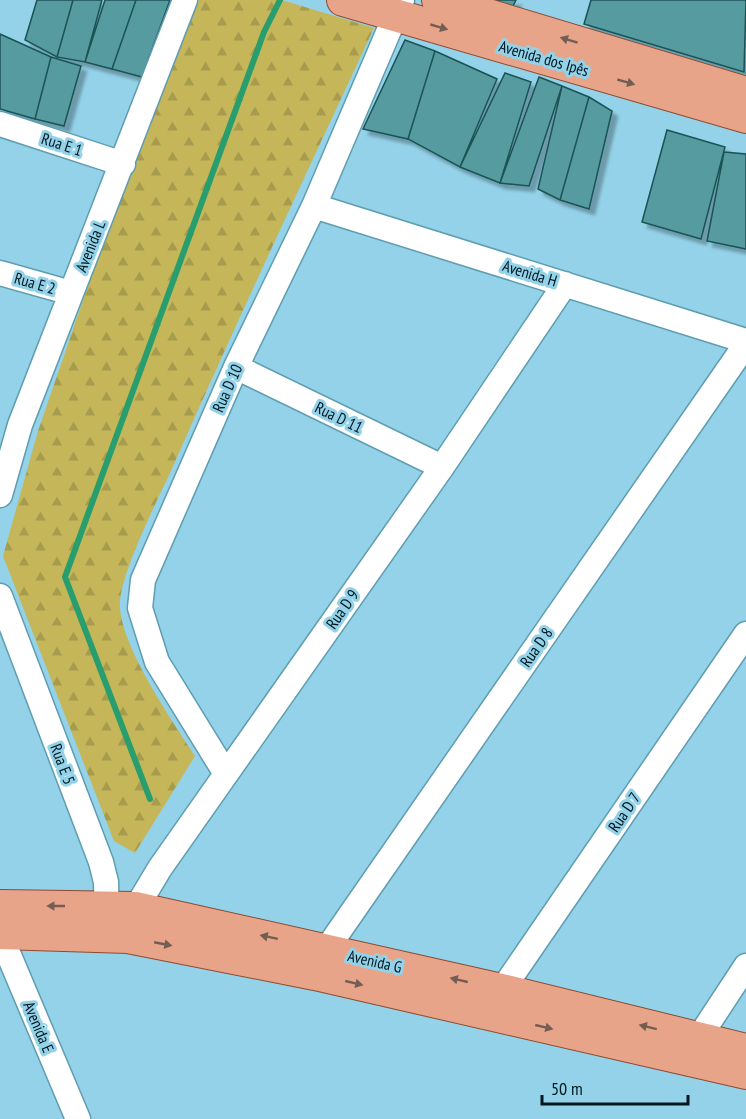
<svg xmlns="http://www.w3.org/2000/svg" width="746" height="1119" font-family="'PT Sans Narrow',sans-serif">
	<defs>
		<pattern id="forest-firs" width="22" height="20" patternUnits="userSpaceOnUse" patternTransform="scale(1.5)"><rect width="22" height="20" fill="#c4b659"/><path d="M5 1l3.5 6h-7zM16 11l3.5 6h-7z" fill="#a79c4d"/></pattern>
		<filter id="shadow"><feDropShadow dx="5.5" dy="5.5" stdDeviation="1.5" flood-color="#0004"/></filter>
	</defs>
	<rect width="100%" height="100%" fill="#93d2e8"/>
	<path fill="url(#forest-firs)" d="M194 0H282L374 28C305 176 236 323 170 473 157 501 117 580 120 608 123 650 172 720 195 756L135 853 114 841 3 556 38 431 89 283Z"/>
	<g fill="none" stroke-linecap="round" stroke-linejoin="round">
		<path stroke="#289e6e" stroke-width="6" d="M150 799 65 577 264 32 280 0"/>
	</g>
	<path fill="#559b9f" stroke="#1b5255" stroke-width="1.5" filter="url(#shadow)" d="M37 0H73L57 57 25 40Z
		M73 0H102L85 62 57 57Z
		M105 0H136L112 69 85 62Z
		M136 0H170L142 77 112 69Z
		M488 0H516L513 6Z
		M591 0H746L744 72 584 24Z
		M0 34 51 57 35 119 0 109Z
		M405 40 435 51 408 139 363 129Z
		M435 51 497 79 460 167 408 139Z
		M51 57 81 66 64 126 35 119Z
		M505 73 531 82 500 183 460 167Z
		M539 77 562 86 529 186 500 183Z
		M562 86 589 97 560 200 538 189Z
		M589 97 612 111 589 209 560 200Z
		M667 130 725 147 701 239 642 222Z
		M724 152 746 154V249L707 241Z"/>
	<g fill="none" stroke-linecap="round" stroke-linejoin="round">
		<defs>
			<path id="minor" d="M0 124 123 164
				M314 206 746 341
				M0 273 71 293
				M236 367 442 467
				M0 495 20 425 185 0
				M0 596 101 862 106 882 107 924
				M226 774 157 662 140 608 143 580 236 367 314 206 402 0
				M132 922 136 908 160 868 442 467 565 284
				M0 934 78 1119
				M326 950 746 344
				M502 990 746 634
				M698 1039 746 966"/>
			<path id="major" d="M343 0 746 117
				M438 0 746 93
				M0 906 136 908 502 990 746 1050
				M0 933 128 937 315 974 746 1073"/>
		</defs>
		<use href="#minor" stroke="#5f9db1" stroke-width="27"/>
		<use href="#major" stroke="#8c4b31" stroke-width="34"/>
		<use href="#minor" stroke="#fff" stroke-width="24"/>
		<use href="#major" stroke="#e8a489" stroke-width="32"/>
	</g>
	<defs><path id="oneway-solid" d="M-6-.8H1V-3.2L6.5 0L1 3.2V.8H-6Z" transform="scale(1.5)"/></defs>
	<g fill="#745e54">
		<use href="#oneway-solid" transform="translate(439 27) rotate(16)"/>
		<use href="#oneway-solid" transform="translate(569 40) rotate(-163)"/>
		<use href="#oneway-solid" transform="translate(626 82) rotate(16)"/>
		<use href="#oneway-solid" transform="translate(56 906) rotate(-180)"/>
		<use href="#oneway-solid" transform="translate(269 937) rotate(-168)"/>
		<use href="#oneway-solid" transform="translate(163 944) rotate(11)"/>
		<use href="#oneway-solid" transform="translate(459 980) rotate(-167)"/>
		<use href="#oneway-solid" transform="translate(354 983) rotate(13)"/>
		<use href="#oneway-solid" transform="translate(544 1027) rotate(13)"/>
		<use href="#oneway-solid" transform="translate(648 1027) rotate(-166)"/>
	</g>
	<g text-anchor="middle" stroke-width="6" stroke-linejoin="round" paint-order="stroke">
		<g font-size="16" fill="#00171f" stroke="#93d2e8">
			<text transform="translate(544 58) rotate(16)" y="6">Avenida dos Ipês</text>
			<text transform="translate(62 144) rotate(18)" y="6">Rua E 1</text>
			<text transform="translate(90 246) rotate(-68)" y="6">Avenida L</text>
			<text transform="translate(530 273) rotate(17)" y="6">Avenida H</text>
			<text transform="translate(35 283) rotate(16)" y="6">Rua E 2</text>
			<text transform="translate(227 388) rotate(-66)" y="6">Rua D 10</text>
			<text transform="translate(339 417) rotate(26)" y="6">Rua D 11</text>
			<text transform="translate(342 609) rotate(-55)" y="6">Rua D 9</text>
			<text transform="translate(536 647) rotate(-55)" y="6">Rua D 8</text>
			<text transform="translate(63 764) rotate(69)" y="6">Rua E 5</text>
			<text transform="translate(624 812) rotate(-56)" y="6">Rua D 7</text>
			<text transform="translate(375 961) rotate(13)" y="6">Avenida G</text>
			<text transform="translate(39 1027) rotate(67)" y="6">Avenida E</text>
		</g>
	</g>
	<path d="M542 1095v9h146v-9" fill="none" stroke="#00171f" stroke-width="3"/>
	<text x="551" y="1095" font-size="18" fill="#00171f" stroke="#93d2e8" stroke-width="4.5" paint-order="stroke">50 m</text>
</svg>
